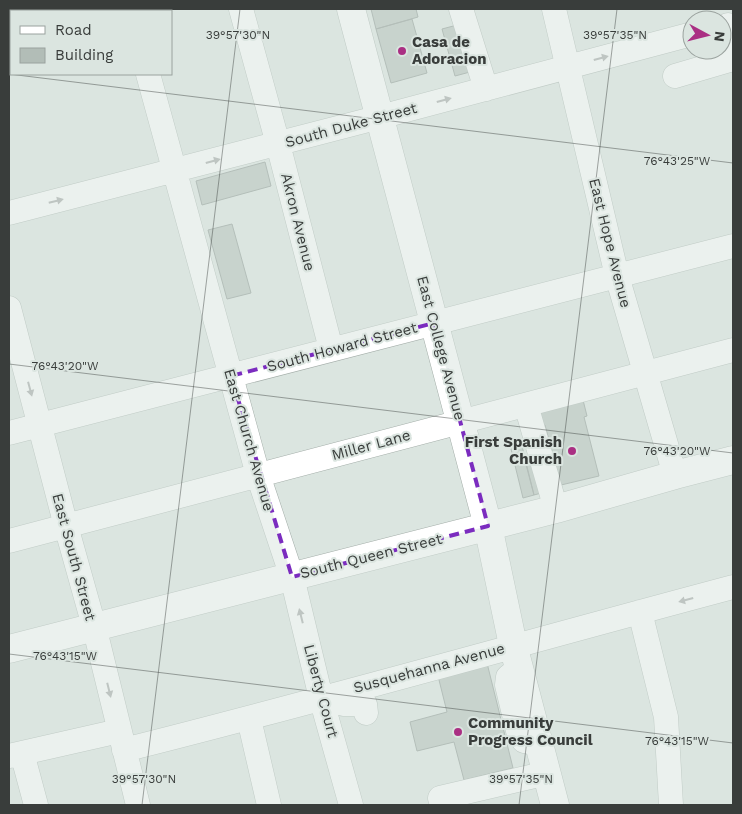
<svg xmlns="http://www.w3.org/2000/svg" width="742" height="814" font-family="'Work Sans',sans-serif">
	<rect width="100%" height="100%" fill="#dbe5e0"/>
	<path fill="#b2bdb7" stroke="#858f8a" d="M371 9H416L418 17 376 29Z
		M412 19 427 73 391 83 376 29Z
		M457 25 470 72 455 76 442 29Z
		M265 162 271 186 202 205 196 181Z
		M232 224 251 293 227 299 208 230Z
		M581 392 587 416 584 417 599 476 561 485 545 425 542 426 537 404Z
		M522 446 534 495 523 498 511 449Z
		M537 457 545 492 534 495 525 461Z
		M487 663 513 768 464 780 454 742 417 751 410 722 447 712 438 676Z"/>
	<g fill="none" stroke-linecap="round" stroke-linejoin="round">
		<defs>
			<path id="minor" d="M130 9 131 11
				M241 9 278 144 331 349
				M461 9 486 89
				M554 9 617 276 675 475
				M728 25 733 44
				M148 74 258 475 292 577 321 698 351 805
				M675 76 733 59
				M9 213 380 117 692 34
				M9 308 66 526 94 626 138 805
				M526 405 556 509
				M9 433 733 246
				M9 541 733 350
				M640 612 666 717 671 805
				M519 668 508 677 507 685 519 735 524 741 539 744
				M334 696 343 704H365L366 713
				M249 719 269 805
				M124 750C328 699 530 641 733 587
				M22 753 36 805
				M9 756 119 731
				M442 805 440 798 547 773"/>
			<path id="major" d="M351 9 488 526 513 645 555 805
				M9 649 556 509 675 475 733 460"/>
		</defs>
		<use href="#minor" stroke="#a3ada8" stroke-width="25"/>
		<use href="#major" stroke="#a3ada8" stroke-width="29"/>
		<use href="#minor" stroke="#fff" stroke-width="24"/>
		<use href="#major" stroke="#fff" stroke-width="28"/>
	</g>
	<defs><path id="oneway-solid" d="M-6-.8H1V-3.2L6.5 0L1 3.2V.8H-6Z" transform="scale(1.25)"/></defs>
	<g fill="#9c9e9d">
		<use href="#oneway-solid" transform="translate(601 58) rotate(-15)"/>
		<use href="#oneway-solid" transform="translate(444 100) rotate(-15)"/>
		<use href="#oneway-solid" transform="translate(213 161) rotate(-15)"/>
		<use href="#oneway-solid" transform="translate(56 201) rotate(-14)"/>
		<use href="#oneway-solid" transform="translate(30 389) rotate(75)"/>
		<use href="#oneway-solid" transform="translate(686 600) rotate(165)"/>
		<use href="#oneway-solid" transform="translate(301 616) rotate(-104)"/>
		<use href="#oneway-solid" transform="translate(109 690) rotate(76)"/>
	</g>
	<path d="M0 0H742V814H0ZM434 323 488 526 292 577 231 376Z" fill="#dbe5e0" fill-opacity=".55" fill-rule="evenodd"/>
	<path fill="none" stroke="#7b2cbf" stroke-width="4" stroke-dasharray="10 6" stroke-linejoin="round" d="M434 323 488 526 292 577 231 376Z"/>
	<path fill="none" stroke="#393d3b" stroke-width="1" stroke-opacity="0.45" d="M9 74 733 163M9 364 733 453M9 654 733 743M142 805 240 9M519 805 617 9"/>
	<g fill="#aa2f83" stroke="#dbe5e0" stroke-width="2">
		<circle cx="402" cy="51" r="5"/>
		<circle cx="572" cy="451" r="5"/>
		<circle cx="458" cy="732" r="5"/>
	</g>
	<g text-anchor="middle" stroke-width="4" stroke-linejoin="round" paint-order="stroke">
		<g font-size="15" font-weight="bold" fill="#393d3b" stroke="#dbe5e0" text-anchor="start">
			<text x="412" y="47">Casa de<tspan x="412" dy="17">Adoracion</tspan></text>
			<text x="562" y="447" text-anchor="end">First Spanish<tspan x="562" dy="17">Church</tspan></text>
			<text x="468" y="728">Community<tspan x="468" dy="17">Progress Council</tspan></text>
		</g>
		<g font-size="15" fill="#393d3b" stroke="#dbe5e0">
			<text transform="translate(351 125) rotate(-15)" y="5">South Duke Street</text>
			<text transform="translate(298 222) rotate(76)" y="5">Akron Avenue</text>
			<text transform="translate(610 243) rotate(76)" y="5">East Hope Avenue</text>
			<text transform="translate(342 347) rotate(-15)" y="5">South Howard Street</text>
			<text transform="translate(441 348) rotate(75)" y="5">East College Avenue</text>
			<text transform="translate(249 440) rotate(74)" y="5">East Church Avenue</text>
			<text transform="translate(371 445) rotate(-15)" y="5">Miller Lane</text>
			<text transform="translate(371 556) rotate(-14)" y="5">South Queen Street</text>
			<text transform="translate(74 557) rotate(75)" y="5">East South Street</text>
			<text transform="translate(429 668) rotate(-15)" y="5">Susquehanna Avenue</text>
			<text transform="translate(321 691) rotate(75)" y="5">Liberty Court</text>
		</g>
	</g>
	<g font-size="12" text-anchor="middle" fill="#393d3b" stroke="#dbe5e0" stroke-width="4" stroke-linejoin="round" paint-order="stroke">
		<text x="238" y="39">39°57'30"N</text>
		<text x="615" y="39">39°57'35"N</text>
		<text x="677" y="165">76°43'25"W</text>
		<text x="65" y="370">76°43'20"W</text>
		<text x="677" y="455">76°43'20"W</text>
		<text x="65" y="660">76°43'15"W</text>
		<text x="677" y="745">76°43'15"W</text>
		<text x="144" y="783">39°57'30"N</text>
		<text x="521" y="783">39°57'35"N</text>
	</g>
	<rect width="742" height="814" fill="none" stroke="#393d3b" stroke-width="20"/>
	<rect x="10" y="10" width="162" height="65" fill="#dbe5e0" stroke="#9aa29e"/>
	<rect x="20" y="26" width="25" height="8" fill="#ffffff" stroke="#9aa29e"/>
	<text x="55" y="35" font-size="15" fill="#393d3b">Road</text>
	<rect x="20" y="48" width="25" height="15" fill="#b2bdb7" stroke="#9aa29e"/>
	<text x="55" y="60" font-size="15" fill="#393d3b">Building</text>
	<g transform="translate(707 35) rotate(97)"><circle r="24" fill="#dbe5e0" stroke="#9aa29e"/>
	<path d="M0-4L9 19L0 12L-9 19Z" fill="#aa2f83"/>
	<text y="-8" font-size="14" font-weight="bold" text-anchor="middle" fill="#393d3b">N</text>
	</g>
</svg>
